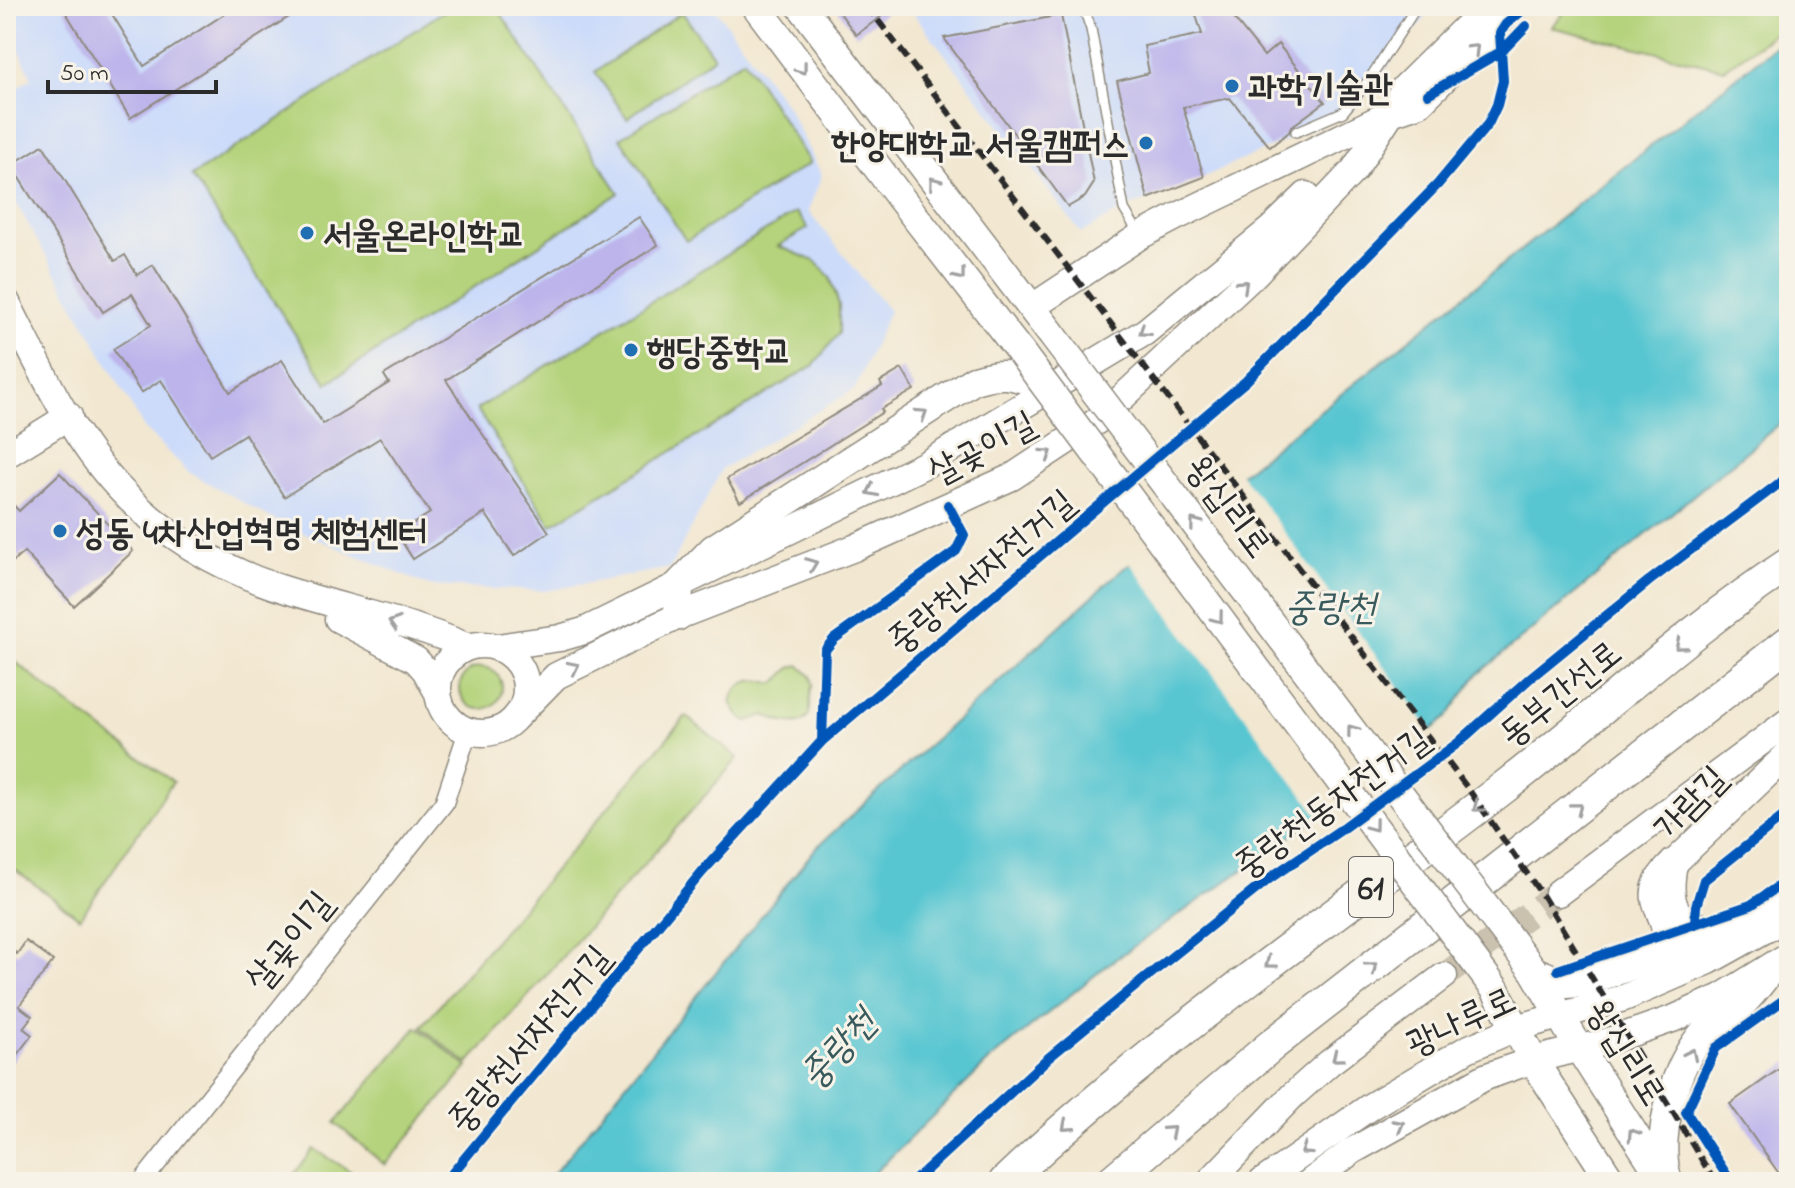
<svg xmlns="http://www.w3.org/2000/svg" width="1795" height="1188" font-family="'Indie Flower','Poor Story',sans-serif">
	<rect width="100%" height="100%" fill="#f7f3e8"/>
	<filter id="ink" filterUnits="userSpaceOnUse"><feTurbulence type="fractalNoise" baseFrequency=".0125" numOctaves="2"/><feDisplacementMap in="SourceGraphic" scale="16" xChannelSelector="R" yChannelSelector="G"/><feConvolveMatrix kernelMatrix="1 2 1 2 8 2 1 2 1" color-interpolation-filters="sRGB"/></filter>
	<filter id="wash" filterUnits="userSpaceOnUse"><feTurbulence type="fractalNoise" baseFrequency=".006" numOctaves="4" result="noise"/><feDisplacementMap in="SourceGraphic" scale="32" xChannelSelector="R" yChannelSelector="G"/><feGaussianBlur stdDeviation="1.8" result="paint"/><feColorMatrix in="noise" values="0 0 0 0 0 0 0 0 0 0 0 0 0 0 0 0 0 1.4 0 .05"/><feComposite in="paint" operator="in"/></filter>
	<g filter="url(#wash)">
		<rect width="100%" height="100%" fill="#f2e7d0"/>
		<path fill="#ccdbfa" d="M6 6H713L787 106 822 175 808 211 889 311 855 389 722 469 670 568 545 591 429 586 282 524 190 473 145 430 6 185V95L32 78 6 22Z
			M908 6H1434L1355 109 1204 177 1124 209 1081 233Z"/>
		<path fill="#b4d37b" stroke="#707f53" stroke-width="2" d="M452 6H496L619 193 327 383 192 176Z
			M1570 6H1789V23L1724 69 1551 27Z
			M682 12 714 57 627 118 595 72Z
			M744 59 810 163 686 241 620 138Z
			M796 212 808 228 778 246 815 261 830 277 839 305V333L814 365 551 525 477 409Z
			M6 654 56 695 173 782 80 918 6 863Z
			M799 665 811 676 813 685C808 695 811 701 810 710 806 733 776 721 765 715L747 721 738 715 731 702C736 681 754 676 773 684 784 678 785 668 799 665Z
			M460 688a21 21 0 1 1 42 0a21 21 0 1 1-42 0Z
			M686 716 738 758 468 1064 421 1027Z
			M417 1027 468 1067 385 1165 335 1123Z
			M314 1149 368 1182H288Z"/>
		<path fill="#59c6d1" stroke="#42787e" stroke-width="2" d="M1789 35V416L1477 675 1446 718 1321 815 1110 963 990 1060 865 1182H547L816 848 1118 573Z"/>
		<path fill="#f2e7d0" d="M1239 471 1433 733 1321 819 1128 560Z"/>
		<g id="blocks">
			<path fill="#bcb4eb" d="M62 6H107L144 66 237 6H306L130 118Z
				M835 6H895L856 35Z
				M1193 6H1224L1264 56 1278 44 1325 102 1291 127 1289 132 1270 147 1230 98 1183 107 1204 177 1148 199 1117 81 1149 73 1144 46 1202 34Z
				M1061 15 1094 183 1085 197 1068 207 944 38Z
				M43 145 115 261 125 255 137 275 153 265 230 392 282 360 323 424 389 383 384 375 639 217 658 245 446 380 549 532 514 556 485 513 413 559 397 534 430 513 380 438 284 497 245 434 210 456 161 380 141 393 113 349 151 325 132 294 103 312 11 165Z
				M902 369 914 390 881 409 883 412 740 502 727 479 882 386 880 382Z
				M60 473 133 551 74 606 24 552 6 568V497L19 511Z
				M26 941 53 961 19 1006 32 1016 23 1028 32 1035 6 1069V945L17 954Z
				M1789 1062V1182H1785L1730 1104Z"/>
		</g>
	</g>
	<g filter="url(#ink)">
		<use href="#blocks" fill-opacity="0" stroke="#8e897e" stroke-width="2"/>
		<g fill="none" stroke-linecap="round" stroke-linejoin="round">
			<path stroke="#cac1af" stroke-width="26" stroke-dasharray="26 13" stroke-linecap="butt" d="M1444 976 1558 893"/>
			<defs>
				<path id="lane" d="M1083 6 1091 29 1124 209 1139 234
					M1296 132 1343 112 1369 80 1417 6"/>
				<path id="street" d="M142 1182 444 803 468 731"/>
				<path id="secondary" d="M1386 118 1391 113 1420 103 1517 6
					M6 301C38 363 71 437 119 488 159 532 216 566 271 585 335 607 407 620 468 647
					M1031 308 1140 236 1176 217 1391 113
					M6 455 69 416
					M338 619 416 660 425 670 438 693
					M438 689a44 44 0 1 1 88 0a44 44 0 1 1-88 0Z
					M497 647 560 638 584 631 926 464 1145 332 1272 228 1306 195
					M515 718 556 676 678 616 854 548 1012 477 1097 421 1253 276 1354 170 1391 113 1404 88 1487 6
					M1558 893 1789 721
					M1722 932C1675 923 1666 908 1674 863L1789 753
					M1209 1182 1292 1096 1329 1063 1444 976
					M1262 1182 1371 1106 1467 1049 1516 1028 1624 998 1709 961 1779 922 1789 913
					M1310 1182 1352 1151 1485 1077 1533 1060 1609 1041 1675 1018 1721 997 1789 955"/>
				<path id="primary" d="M756 6 902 200 1021 353
					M801 6 1050 332
					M678 616 679 584 713 549 974 380C1005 370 1015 376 1045 386
					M1654 958C1684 923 1646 911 1658 883 1660 876 1669 869 1674 863
					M1534 971 1565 984 1581 983 1654 958 1722 932 1775 905 1789 904
					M1534 971 1579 1048 1664 1181
					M1495 989 1533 1060 1612 1182
					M1668 1182C1654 1137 1674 1065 1706 1030 1715 1021 1727 1016 1737 1008 1751 997 1762 980 1774 966"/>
				<path id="highway" d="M1005 1182C1159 1036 1336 917 1503 788 1599 714 1688 630 1789 564
					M1111 1182 1272 1045 1789 642"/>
			</defs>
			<use href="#lane" stroke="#8e897e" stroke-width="12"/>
			<use href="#street" stroke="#8e897e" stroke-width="21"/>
			<use href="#secondary" stroke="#8e897e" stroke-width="29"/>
			<use href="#primary" stroke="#8e897e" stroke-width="31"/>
			<use href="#highway" stroke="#8e897e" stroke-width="35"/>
			<use href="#lane" stroke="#fff" stroke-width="9"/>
			<use href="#street" stroke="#fff" stroke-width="18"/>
			<use href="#secondary" stroke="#fff" stroke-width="26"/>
			<use href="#primary" stroke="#fff" stroke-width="28"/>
			<use href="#highway" stroke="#fff" stroke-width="32"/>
			<path stroke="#2b2b2b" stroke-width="6" stroke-dasharray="12 6" stroke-linecap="butt" d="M867 6 1469 790 1544 898 1715 1182"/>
			<defs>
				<path id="primary-bridge" d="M1050 332 1534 971
					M1021 353 1495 989"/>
			</defs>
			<use href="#primary-bridge" stroke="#8e897e" stroke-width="31" stroke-linecap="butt"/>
			<use href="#primary-bridge" stroke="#fff" stroke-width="28"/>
			<defs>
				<path id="cycleway" d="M1428 94 1502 51 1526 26
					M822 741 825 650 834 639 956 551 964 535 948 505
					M1695 924 1696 906 1704 880 1789 812
					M1558 970 1751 905 1789 879
					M445 1182 702 872 822 741 1246 381 1438 184 1488 124 1497 105 1503 81 1500 33 1506 24 1528 6
					M913 1182 1047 1059 1143 980 1270 878 1339 831 1458 743 1530 678 1649 581 1789 476
					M1731 1182 1686 1112 1716 1048 1789 996"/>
			</defs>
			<use href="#cycleway" stroke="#f7f3e8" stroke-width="15"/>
			<use href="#cycleway" stroke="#0057b8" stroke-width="10"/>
		</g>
		<defs><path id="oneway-chevron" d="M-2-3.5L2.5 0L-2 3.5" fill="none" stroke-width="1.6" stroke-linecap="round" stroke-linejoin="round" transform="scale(2)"/></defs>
		<g stroke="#a0a0a0">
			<use href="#oneway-chevron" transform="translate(1474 49) rotate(-45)"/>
			<use href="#oneway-chevron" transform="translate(802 69) rotate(53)"/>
			<use href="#oneway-chevron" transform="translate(934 182) rotate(-127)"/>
			<use href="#oneway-chevron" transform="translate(960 275) rotate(52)"/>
			<use href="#oneway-chevron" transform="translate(1243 285) rotate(-43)"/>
			<use href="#oneway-chevron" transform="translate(1144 331) rotate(145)"/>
			<use href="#oneway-chevron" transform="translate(922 414) rotate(-33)"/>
			<use href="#oneway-chevron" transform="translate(1047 454) rotate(-33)"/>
			<use href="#oneway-chevron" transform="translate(872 491) rotate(154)"/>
			<use href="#oneway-chevron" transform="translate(1195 523) rotate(-127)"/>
			<use href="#oneway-chevron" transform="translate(812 564) rotate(-21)"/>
			<use href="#oneway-chevron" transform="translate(1218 618) rotate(53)"/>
			<use href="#oneway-chevron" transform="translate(394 623) rotate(-163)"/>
			<use href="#oneway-chevron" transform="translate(1680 645) rotate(141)"/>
			<use href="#oneway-chevron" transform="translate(574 667) rotate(-26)"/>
			<use href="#oneway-chevron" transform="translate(1352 730) rotate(-127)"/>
			<use href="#oneway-chevron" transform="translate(1478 807) rotate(143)"/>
			<use href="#oneway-chevron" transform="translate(1577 808) rotate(-38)"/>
			<use href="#oneway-chevron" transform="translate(1373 826) rotate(53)"/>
			<use href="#oneway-chevron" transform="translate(1270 963) rotate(143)"/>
			<use href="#oneway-chevron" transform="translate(1372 967) rotate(-38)"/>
			<use href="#oneway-chevron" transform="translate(1691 1054) rotate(-64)"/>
			<use href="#oneway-chevron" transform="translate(1337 1057) rotate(141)"/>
			<use href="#oneway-chevron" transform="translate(1399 1125) rotate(-29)"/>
			<use href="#oneway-chevron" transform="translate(1067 1126) rotate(139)"/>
			<use href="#oneway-chevron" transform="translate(1170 1131) rotate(-41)"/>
			<use href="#oneway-chevron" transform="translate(1633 1134) rotate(-123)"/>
			<use href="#oneway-chevron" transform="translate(1306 1150) rotate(146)"/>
		</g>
	</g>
	<g fill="#1f6fb2" stroke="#f7f3e8" stroke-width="3">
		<circle cx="1232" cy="86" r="8"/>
		<circle cx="1146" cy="143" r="8"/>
		<circle cx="307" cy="233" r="8"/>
		<circle cx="631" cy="350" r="8"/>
		<circle cx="60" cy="531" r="8"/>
	</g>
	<g text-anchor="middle" stroke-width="6" stroke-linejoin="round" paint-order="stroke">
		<rect fill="#f7f3e8" stroke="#686764" stroke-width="2" x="1349" y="857" width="44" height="60" rx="6"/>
		<g font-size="34" font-weight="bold" fill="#2b2b2b">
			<text x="1371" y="899">61</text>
		</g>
		<g font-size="36" font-weight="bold" fill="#2b2b2b" stroke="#f7f3e8" text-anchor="start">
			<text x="1248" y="99">과학기술관</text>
			<text x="1130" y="156" text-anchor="end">한양대학교 서울캠퍼스</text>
			<text x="323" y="246">서울온라인학교</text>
			<text x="647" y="363">행당중학교</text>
			<text x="76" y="544">성동 4차산업혁명 체험센터</text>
		</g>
		<g font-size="36" fill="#2b2b2b" stroke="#f7f3e8">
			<text transform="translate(981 446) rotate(-28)" y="13">살곶이길</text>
			<text transform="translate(1230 506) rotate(53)" y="13">왕십리로</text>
			<text transform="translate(980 570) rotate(-40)" y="13">중랑천서자전거길</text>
			<text transform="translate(1559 692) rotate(-39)" y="13">동부간선로</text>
			<text transform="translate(1331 801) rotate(-36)" y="13">중랑천동자전거길</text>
			<text transform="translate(1689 802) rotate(-46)" y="13">가람길</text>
			<text transform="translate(288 940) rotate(-51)" y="13">살곶이길</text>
			<text transform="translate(1460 1020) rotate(-25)" y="13">광나루로</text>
			<text transform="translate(528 1038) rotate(-50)" y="13">중랑천서자전거길</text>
			<text transform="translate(1628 1052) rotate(58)" y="13">왕십리로</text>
		</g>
		<g font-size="38" font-style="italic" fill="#395a5d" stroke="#f7f3e8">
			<text x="1330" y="619">중랑천</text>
			<text transform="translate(837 1048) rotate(-47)" y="13">중랑천</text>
		</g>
	</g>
	<rect width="1795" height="1188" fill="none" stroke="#f7f3e8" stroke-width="32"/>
	<path d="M48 80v12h168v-12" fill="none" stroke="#2b2b2b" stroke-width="4"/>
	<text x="60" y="80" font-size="24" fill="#2b2b2b" stroke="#f7f3e8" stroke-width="6" paint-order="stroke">50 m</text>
</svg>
